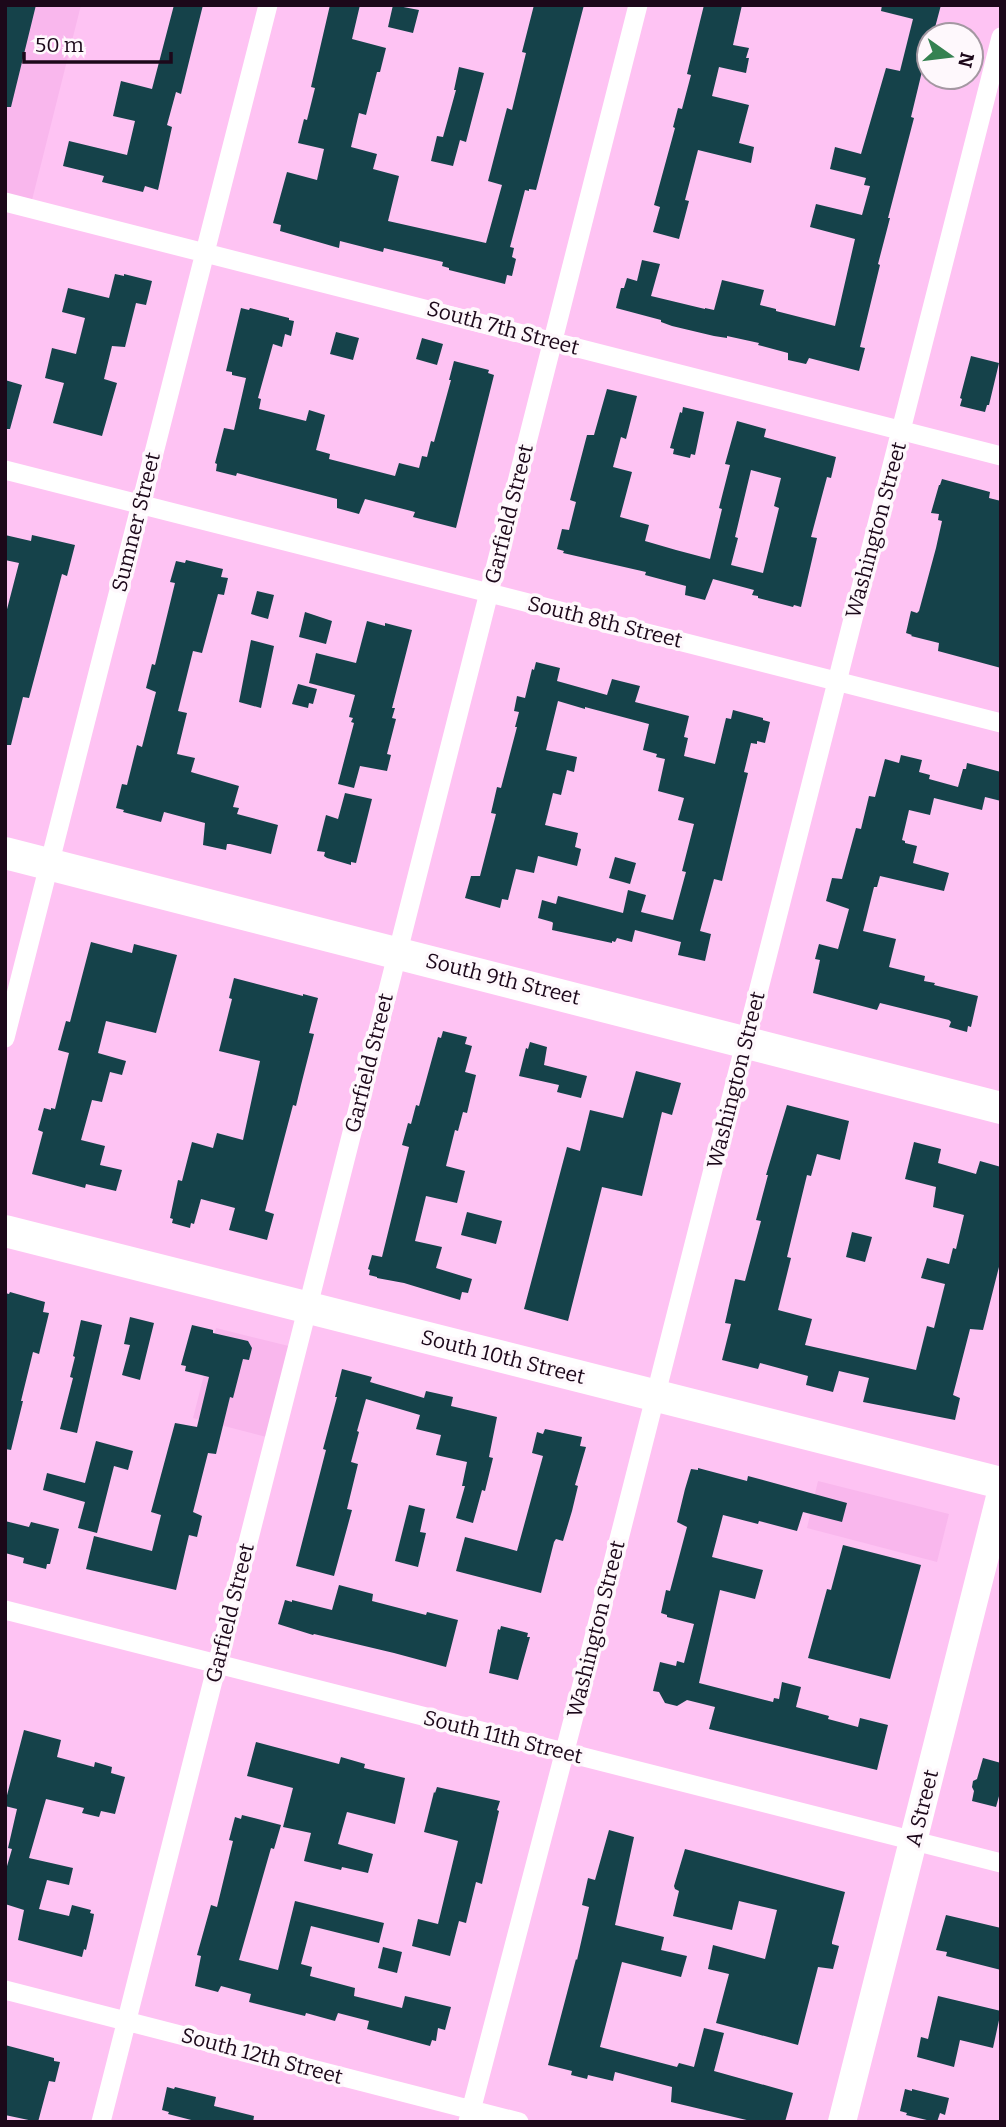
<svg xmlns="http://www.w3.org/2000/svg" width="1006" height="2127" font-family="Bitter,serif">
	<rect width="100%" height="100%" fill="#fec3f3"/>
	<path fill="#f9b7ed" d="M5 5H81L30 208 5 202Z
		M216 1328 297 1348 274 1439 193 1418Z
		M818 1481 949 1514 937 1562 807 1528Z"/>
	<path fill="#15424a" fill-rule="evenodd" d="M5 5H36L11 107H5Z
		M174 5H203L181 94 176 92 167 125 172 127 158 190 145 186 143 192 102 182 104 176 63 166 69 141 127 155 135 121 113 116 121 81 152 89Z
		M330 5H360L352 39 386 48 380 72H377L366 115 359 113 351 147 377 154 373 169 399 176 388 221 486 243 502 185 488 181 507 108 512 110 526 53 522 52 534 5H584L536 190 529 189V191L525 190 510 247 514 248 512 257 516 259 512 276 507 275 505 284 449 270V268L442 266 443 262 384 248 383 252 340 241 339 248 280 231 281 225 273 223 287 172 317 180 324 149 298 143 304 119 307 120 315 88 311 87Z
		M393 5 419 10 413 33 388 27Z
		M704 5H742L733 45 749 48 746 58H749L746 73 719 67 712 96 749 105 739 143 754 147 751 163 698 150 685 200 689 201 679 239 653 232 660 207 654 205 675 128 673 127 678 108 682 109 691 75 687 74Z
		M882 5H941L933 35H929V60L925 59 911 117 914 118 888 218H890L878 264 880 265 860 347 865 348 859 371 809 358 806 364 788 360V353L758 345 759 343 727 336V338L714 336 672 326 661 322V320L616 308 621 288H624L627 278 637 281 642 260 660 264 651 296 705 309V308L714 310 722 280 764 290 760 305 776 309V311L835 326 855 239 810 227 816 204 862 215 870 186 864 185 866 178 830 169 835 147 861 154 886 68 900 71 913 19 881 11Z
		M459 67 484 73 466 142 460 140 453 166 431 161 437 136 443 137 456 90H454Z
		M115 274 124 276V274L152 281 146 305 136 303 125 347 112 346 104 379 117 383 102 436 53 423 64 383 45 378 52 348 76 354 85 318 62 312 68 288 109 298Z
		M241 308 249 310 250 308 289 318V320L294 321 291 336 285 334 282 347 273 344 258 398 261 399 259 409 306 421 309 410 325 415 316 450 330 454 329 459 395 476 399 463 419 468 422 456 427 457 431 441 434 442 451 380H449L454 361 489 370 488 373 494 375 456 528 413 517 415 512 365 499 359 514 337 508V499L237 473 236 476 216 471 217 464 215 463 224 428 234 430 246 378 232 375V372L226 371Z
		M336 332 359 338 353 360 330 354Z
		M422 338 443 344 437 365 416 359Z
		M971 356 999 363 989 405H987L985 412 960 406 962 399 960 398Z
		M5 380 22 385 10 429H5Z
		M607 389 637 396 626 439 621 437 613 467 632 472 620 517 649 525 645 541 676 550 710 559 722 509 719 508 730 465 725 464 737 421 766 429 764 437 836 457 831 478 827 477 811 537 817 538 801 607 794 605 793 607 758 598V596L752 595 754 590 713 579 705 600 685 595 686 586 645 575 646 572 563 553 564 551 557 549 562 529 569 530 576 502 570 500 587 435H594ZM751 470 781 478 774 506 779 508 763 573 731 565 738 538 735 537Z
		M683 407 704 412 695 455 691 454 690 458 673 454 674 449 670 448 680 412 682 413Z
		M942 479 990 492 989 498 1001 501V668L938 651 939 643 911 636 912 635 906 633 911 611 917 613 919 611 936 548 942 521 938 520 939 514 931 513 939 485H940Z
		M5 535 31 541 32 535 75 545 67 576 62 574 29 698 23 697 11 745H5V617L19 563 5 560Z
		M186 560 223 569 221 577 228 578 224 595 218 594 202 653 193 651 178 711 187 713 177 754 195 758 191 772 239 786 233 807 239 808 237 814 278 825 271 854 230 844H227L226 850 203 845 205 823 164 812 161 822 123 812 124 810 116 808 122 784 127 785 137 745 142 747 156 692 146 688 152 664 155 665 175 583 170 582 176 561 185 563Z
		M257 591 274 595 268 619 251 614Z
		M305 612 332 621 326 644 299 637Z
		M367 621 385 626V623L412 630 392 708H395L392 718 396 719 387 754 391 755 387 771 360 766 354 788 338 784 354 723 351 722 353 718 349 717 355 695 309 683 316 653 356 663Z
		M251 640 274 646 261 708 239 702Z
		M536 662 560 668 557 681 607 695 612 679 640 686 635 702 689 716 684 737 688 738 684 756 715 764 726 718 731 719 733 710 763 718V720L770 722 765 743 757 741V744L751 743 744 772 748 773 722 881 714 879 700 931 711 934 705 961 678 955 681 942 635 930 632 942 617 938 615 942 612 941V943L552 930 553 923 552 922 538 918 542 900 556 904 558 896 623 913 628 890 646 895 641 912 673 920 686 872 682 871 694 824 678 820 684 798 658 791 665 759 656 757 657 754 643 750 649 724 585 707V709L558 701 546 750 577 757 574 772 567 770 561 795 553 793 545 825 578 833 575 847 581 849 577 866 538 856 534 873 516 869 508 900 502 899 500 908 465 898 471 876H480L496 814 491 813 497 787 501 788 517 727H515L519 712 514 711 517 696 525 698 532 669 534 670Z
		M298 684 317 689 313 704 309 703 308 708 292 704Z
		M901 755 922 760 919 772 930 775 929 779 958 787 963 769H966L967 763 1001 772V801L985 797 982 810 934 798 930 815 909 810 902 840 905 841V843L917 846 913 863 949 873 944 891 880 876 877 887H874L863 931 896 939 889 967 925 976 924 981 935 983 934 985 978 996 971 1027 968 1026 967 1032 949 1027 951 1022 949 1020 880 1003 877 1010 813 993 820 960 815 959 819 944 838 949 849 909 826 901 832 878 842 879 856 828 861 829 869 796 875 797 885 759 899 763Z
		M345 793 372 799 356 863 351 862V865L327 858 324 856 325 852 317 851 326 815 338 819Z
		M615 857 636 863 630 884 609 878Z
		M91 942 132 953 134 944 177 955 156 1033 106 1021 98 1053 126 1061 122 1075 110 1072 102 1102 92 1100 81 1140 105 1146 100 1165 122 1170 116 1191 86 1184 85 1188 32 1174 43 1132 38 1130 44 1108 51 1110V1108L55 1109 69 1053 58 1050 66 1021 70 1022Z
		M234 978 303 996V994L318 998 309 1033 314 1034 301 1085 296 1106 293 1105 265 1211 274 1214 267 1240 229 1230 235 1208 201 1199 194 1224 191 1223 190 1228 172 1223 173 1219 170 1218 178 1180 182 1181 192 1142 213 1148 217 1133 243 1140 260 1061 219 1051 232 999 229 998Z
		M443 1031 467 1037 465 1044 472 1046 465 1072 476 1075 467 1113 463 1112 458 1131 455 1130 446 1166 465 1171 457 1203 426 1196 415 1241 442 1247 436 1268 472 1279 468 1293 462 1292 460 1300 404 1283 377 1278V1277L369 1275 370 1270 368 1269 372 1255 382 1257 409 1147 402 1145 408 1123 411 1124 416 1105 419 1106 438 1037 441 1038Z
		M530 1042 547 1047 544 1065 587 1076 581 1098 557 1092 559 1085 519 1076 526 1048 528 1049Z
		M636 1071 681 1083 672 1115 662 1112 642 1196 602 1187 568 1321 524 1309 567 1147 580 1151 590 1110 623 1118Z
		M787 1105 849 1121 840 1160 817 1154 811 1176 807 1175 787 1257 791 1258 778 1310 812 1319 805 1345 916 1370 927 1326 934 1328 945 1284 921 1278 927 1258 949 1264 953 1248 956 1249 964 1215 933 1207 936 1187 905 1179 914 1142 941 1149 938 1163 976 1174 980 1161 1001 1167V1259L983 1330 970 1329 953 1395 960 1398 955 1420 863 1402 869 1378 839 1371 833 1392 806 1385 808 1376 760 1363 758 1369 722 1360 731 1324 725 1323 735 1279 745 1281 761 1221 756 1220 768 1175H766Z
		M467 1212 502 1221 496 1244 461 1235Z
		M852 1232 872 1237 865 1262 846 1257Z
		M10 1292 45 1302 43 1312 49 1313 39 1354 33 1352 21 1401H23L11 1450 5 1449V1293L9 1294Z
		M130 1317 154 1323 140 1380 122 1375 130 1345 124 1344Z
		M81 1320 102 1325 77 1433 60 1429 73 1378 70 1377 75 1357 73 1356Z
		M192 1325 213 1330V1333L248 1341 252 1348 249 1360 243 1359 233 1398 230 1397 216 1454 208 1453 193 1512 202 1516 197 1537 189 1535 176 1590 86 1569 94 1536 152 1551 161 1515 151 1512 175 1423 197 1427 209 1377 185 1371 186 1366 181 1365Z
		M342 1369 372 1377 370 1382 424 1398 426 1391 453 1397 451 1406 497 1417 489 1457 493 1458 485 1491 482 1490 473 1523 456 1518 465 1486H462L467 1462 436 1455 441 1435 416 1429 420 1415 366 1399 357 1431 359 1432 351 1462 358 1464 347 1509 352 1510 334 1576 296 1566 326 1450 323 1449 337 1397H335Z
		M545 1429 582 1437 580 1446 586 1447 575 1485 578 1486 572 1511 563 1541 556 1539 554 1542 541 1593 456 1571 465 1537 517 1551 543 1456 532 1453 537 1432 543 1434Z
		M96 1441 133 1451 128 1470 114 1466 97 1533 78 1528 85 1502 43 1490 47 1473 85 1483Z
		M698 1468 747 1481 748 1476 847 1503 842 1522 803 1512 797 1531 759 1521 758 1524 723 1515 712 1557 763 1570 755 1599 720 1590 699 1683 773 1702 774 1698 779 1699 782 1682 801 1687 796 1707 829 1716 828 1719 858 1727 860 1718 888 1725 877 1770 709 1729 715 1707 687 1700 677 1706 665 1703 659 1692 653 1691 660 1662 676 1666 677 1661 684 1663 694 1624 667 1617V1615L661 1613 666 1590 670 1591 687 1527 677 1522 685 1489 691 1469 698 1470Z
		M409 1505 425 1509 420 1532 426 1533 418 1567 395 1561Z
		M5 1521 29 1527 31 1522 59 1529 50 1564H47L46 1569 23 1563 24 1558 5 1553Z
		M843 1545 921 1565 890 1679 808 1658 827 1589 831 1590Z
		M339 1585 373 1594 372 1601 426 1615 427 1612 458 1620 446 1667 394 1653 314 1634 313 1635 278 1624 285 1600 292 1602V1600L332 1610Z
		M501 1626 528 1633 527 1637H530L518 1680 489 1673 498 1629 500 1630Z
		M24 1730 61 1740 57 1757 94 1767 95 1762 112 1767 111 1773 125 1777 115 1814 101 1811 99 1817 82 1813 84 1808 46 1799 29 1858 73 1868 69 1885 47 1880 39 1909 69 1916 72 1905 91 1910 90 1913 94 1914 93 1920 86 1950 84 1949 82 1957 18 1940 24 1910 5 1904V1873L12 1849 8 1848 17 1809 5 1806V1803Z
		M256 1742 339 1764 341 1757 365 1764 364 1768 405 1778 395 1824 347 1812 338 1844 373 1854 368 1873 342 1867 341 1870 304 1861 311 1833 283 1827 293 1788 247 1776Z
		M983 1758 1001 1763V1789L996 1807 972 1801 974 1791 972 1787 973 1781 977 1779Z
		M437 1787 500 1801 497 1810 499 1811 482 1884 476 1882 466 1923 459 1921 450 1956 412 1946 418 1919 438 1924 458 1841 424 1832 434 1792 435 1793Z
		M242 1815 281 1825 274 1849 271 1848 239 1960 278 1970 295 1901 384 1923 379 1943 311 1926 301 1964 312 1967 310 1976 355 1988 354 1996 402 2008 405 1996 451 2007 445 2030 438 2028 436 2041 432 2040 430 2046 367 2029 369 2021 338 2013 335 2021 306 2013 305 2016 249 2002 251 1994 221 1986 218 1992 195 1986 201 1956 197 1955 211 1905 217 1907 233 1841 229 1840 235 1817 241 1819Z
		M609 1830 634 1837 615 1925 664 1937 661 1950 687 1956 681 1977 622 1962 600 2047 677 2067 679 2063 694 2067 704 2028 724 2033 714 2071 793 2093 785 2122H755L671 2102 672 2087 615 2072 613 2081 588 2075 587 2079 571 2075 572 2071 548 2065 576 1959 577 1960 589 1907 582 1905 588 1878 595 1880Z
		M685 1849 845 1892 832 1942V1944L839 1946 833 1969 818 1967 798 2045 716 2023 729 1974 708 1969 713 1945 765 1959 777 1910 739 1901 732 1930 673 1916 679 1891 675 1889 674 1886Z
		M946 1915 1001 1928V1970L946 1956 947 1952 936 1950Z
		M383 1947 402 1952 397 1973 378 1968Z
		M938 1996 1001 2011 993 2048 960 2040 954 2067 917 2057 921 2037 928 2039Z
		M5 2045 54 2058V2061L60 2062 55 2082 49 2081 38 2122 5 2115Z
		M167 2087 174 2089 175 2087 216 2097 214 2106 254 2116 253 2122H199L168 2114 169 2112 162 2110Z
		M905 2089 912 2091V2089L949 2098 945 2115 940 2113 937 2122H935L906 2115 907 2113 900 2111Z"/>
	<g fill="none" stroke-linecap="round" stroke-linejoin="round">
		<path stroke="#fff" stroke-width="19" d="M5 202 1001 456
			M5 470 1001 723
			M5 1038 268 5
			M5 1610 1001 1863
			M5 1990 519 2122
			M101 2122 638 5
			M468 2122 574 1716 1001 37"/>
		<path stroke="#fff" stroke-width="28" d="M842 2122 1001 1493"/>
		<path stroke="#fff" stroke-width="32" d="M5 853 1001 1108
			M5 1231 1001 1483"/>
	</g>
	<g text-anchor="middle" stroke-width="7" stroke-linejoin="round" paint-order="stroke">
		<g font-size="21" fill="#1c081a" stroke="#fef8fc">
			<text transform="translate(503 328) rotate(15)" y="7">South 7th Street</text>
			<text transform="translate(509 514) rotate(-76)" y="7">Garfield Street</text>
			<text transform="translate(136 522) rotate(-76)" y="7">Sumner Street</text>
			<text transform="translate(876 530) rotate(-75)" y="7">Washington Street</text>
			<text transform="translate(605 622) rotate(14)" y="7">South 8th Street</text>
			<text transform="translate(503 979) rotate(14)" y="7">South 9th Street</text>
			<text transform="translate(369 1063) rotate(-76)" y="7">Garfield Street</text>
			<text transform="translate(736 1080) rotate(-76)" y="7">Washington Street</text>
			<text transform="translate(503 1357) rotate(14)" y="7">South 10th Street</text>
			<text transform="translate(230 1613) rotate(-76)" y="7">Garfield Street</text>
			<text transform="translate(596 1629) rotate(-76)" y="7">Washington Street</text>
			<text transform="translate(503 1737) rotate(14)" y="7">South 11th Street</text>
			<text transform="translate(922 1808) rotate(-76)" y="7">A Street</text>
			<text transform="translate(262 2056) rotate(15)" y="7">South 12th Street</text>
		</g>
	</g>
	<rect width="1006" height="2127" fill="none" stroke="#1c081a" stroke-width="14"/>
	<g transform="translate(950 56) rotate(104)"><circle r="33" fill="#fef8fc" stroke="#a498a2" stroke-width="2"/>
	<path d="M0-5L12 26L0 18L-12 26Z" fill="#358251"/>
	<text y="-10" font-size="19" font-weight="bold" text-anchor="middle" fill="#1c081a">N</text>
	</g>
	<path d="M24 52v10h147v-10" fill="none" stroke="#1c081a" stroke-width="3.5"/>
	<text x="35" y="52" font-size="21" fill="#1c081a" stroke="#fef8fc" stroke-width="5" paint-order="stroke">50 m</text>
</svg>
